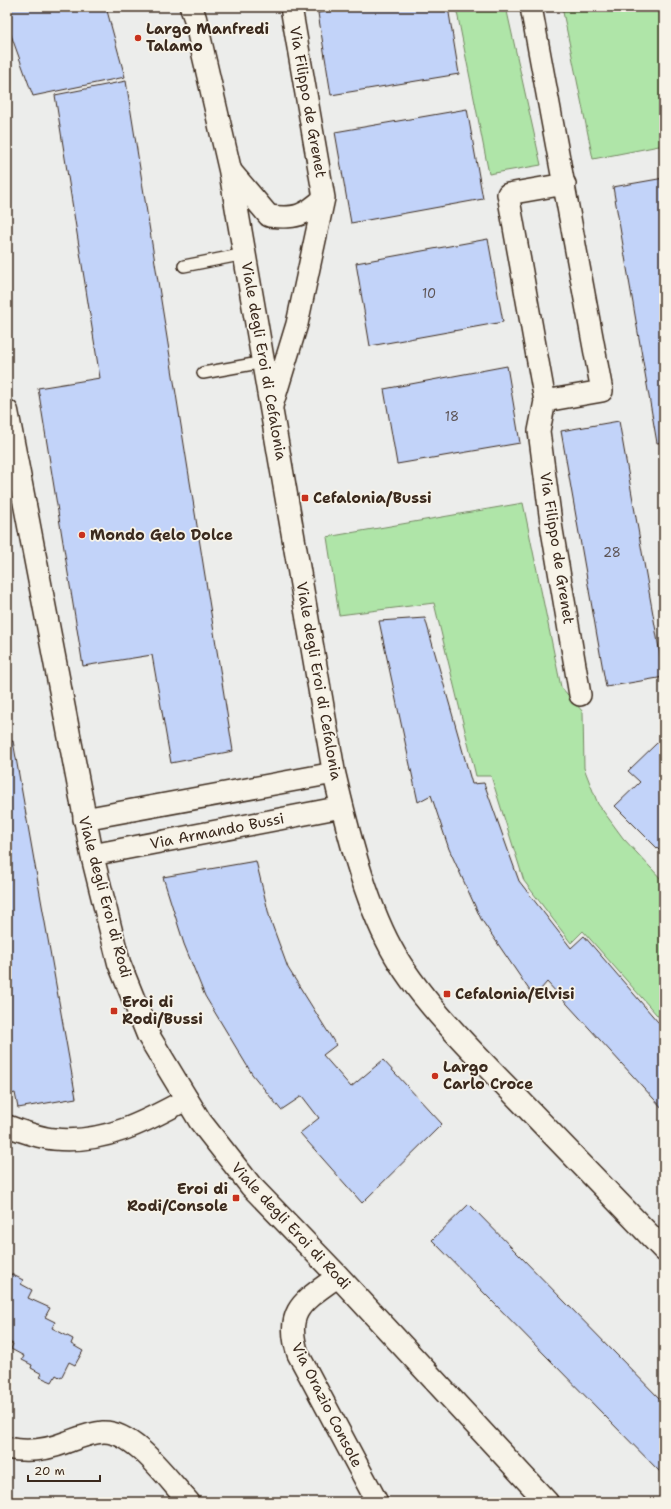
<svg xmlns="http://www.w3.org/2000/svg" width="671" height="1509" font-family="'Shantell Sans',sans-serif">
	<rect width="100%" height="100%" fill="#ecedeb"/>
	<filter id="ink" filterUnits="userSpaceOnUse"><feTurbulence type="fractalNoise" baseFrequency=".025" numOctaves="2"/><feDisplacementMap in="SourceGraphic" scale="8" xChannelSelector="R" yChannelSelector="G"/><feConvolveMatrix kernelMatrix="1 2 1 2 8 2 1 2 1" color-interpolation-filters="sRGB"/></filter>
	<g filter="url(#ink)">
		<path fill="#afe5a8" stroke="#758863" d="M456 7H506L541 165 489 174Z
			M562 7H664V145L593 159Z
			M523 503 561 687 583 712 584 768 598 804 623 838 664 882V1023L583 931 571 943 524 881 491 776H476L434 603 339 615 327 537Z"/>
		<path fill="#c2d3f9" stroke="#3b2a1e" d="M7 7H106L125 77 33 96 7 24Z
			M354 7H448L459 74 331 95 318 13Z
			M126 81 233 751 171 763 152 655 83 666 38 388 100 378 55 95Z
			M467 109 483 199 351 223 335 132Z
			M664 178V442L657 443 613 187Z
			M488 239 503 322 370 346 356 263Z
			M507 366 520 443 397 464 384 389Z
			M619 421 664 677 606 687 561 431Z
			M425 618 472 784 484 783 519 881 571 948 584 936 664 1029V1110L547 982 534 997 481 919 449 849 431 795 418 802 379 621Z
			M13 741 76 1098 18 1108 15 1093 7 1095V742Z
			M657 743 664 746V855L615 806 640 782 628 771Z
			M256 861 270 919 288 968 336 1045 323 1055 351 1087 383 1060 442 1124 362 1203 300 1133 319 1118 302 1096 281 1110 252 1074 205 996 184 944 163 877Z
			M469 1204 664 1403V1476L432 1240Z
			M7 1272 23 1280 21 1284 32 1290 28 1298 50 1308 45 1317 55 1322 52 1328 73 1339 71 1344 83 1351 75 1365 69 1362 61 1378 56 1375 52 1382 40 1377 42 1374 31 1368 32 1365 22 1360 24 1356 11 1349 13 1344 7 1341Z
			M114 1497 126 1502H112Z
			M101 1498 109 1502H99Z"/>
		<g fill="none" stroke-linecap="round" stroke-linejoin="round">
			<defs>
				<path id="service" d="M184 266 245 254
					M203 373 264 362"/>
				<path id="minor" d="M531 7 602 391 545 401 508 194 565 184
					M230 170 269 216C296 219 304 216 324 198
					M545 401 539 431 552 530 580 695
					M272 406 297 324 324 198 291 7
					M84 819 334 773
					M92 855 342 807
					M7 1126C22 1131 39 1138 54 1139 104 1144 145 1122 187 1099
					M338 1276C306 1300 283 1309 298 1354L377 1502
					M7 1448C28 1453 47 1450 67 1442 78 1438 90 1433 103 1432 135 1431 168 1480 189 1502"/>
				<path id="secondary" d="M191 7 195 18 230 170 334 773C347 828 364 898 391 948 416 995 467 1046 505 1085 558 1140 611 1195 664 1250
					M7 411 92 855 119 963 148 1035 200 1121 251 1186 338 1276 547 1502"/>
			</defs>
			<use href="#service" stroke="#3b2a1e" stroke-width="14"/>
			<use href="#minor" stroke="#3b2a1e" stroke-width="24"/>
			<use href="#secondary" stroke="#3b2a1e" stroke-width="25"/>
			<use href="#service" stroke="#f7f3e8" stroke-width="11"/>
			<use href="#minor" stroke="#f7f3e8" stroke-width="21"/>
			<use href="#secondary" stroke="#f7f3e8" stroke-width="22"/>
		</g>
	</g>
	<g fill="#c8321e" stroke="#f7f3e8" stroke-width="1.5">
		<circle cx="138" cy="38" r="4"/>
		<rect x="301" y="494" width="8" height="8" rx="2"/>
		<circle cx="82" cy="535" r="4"/>
		<rect x="443" y="990" width="8" height="8" rx="2"/>
		<rect x="110" y="1007" width="8" height="8" rx="2"/>
		<circle cx="435" cy="1076" r="4"/>
		<rect x="232" y="1194" width="8" height="8" rx="2"/>
	</g>
	<g text-anchor="middle" stroke-width="3.5" stroke-linejoin="round" paint-order="stroke">
		<g font-size="13" fill="#5d5455">
			<text x="429" y="298">10</text>
			<text x="452" y="421">18</text>
			<text x="612" y="557">28</text>
		</g>
		<g font-size="15" font-weight="bold" fill="#3b2a1e" stroke="#f7f3e8" text-anchor="start">
			<text x="146" y="34">Largo Manfredi<tspan x="146" dy="17">Talamo</tspan></text>
			<text x="313" y="503">Cefalonia/Bussi</text>
			<text x="90" y="540">Mondo Gelo Dolce</text>
			<text x="455" y="999">Cefalonia/Elvisi</text>
			<text x="122" y="1007">Eroi di<tspan x="122" dy="17">Rodi/Bussi</tspan></text>
			<text x="443" y="1072">Largo<tspan x="443" dy="17">Carlo Croce</tspan></text>
			<text x="228" y="1194" text-anchor="end">Eroi di<tspan x="228" dy="17">Rodi/Console</tspan></text>
		</g>
		<g font-size="15" fill="#3b2a1e" stroke="#f7f3e8">
			<text transform="translate(308 102) rotate(80)" y="5">Via Filippo de Grenet</text>
			<text transform="translate(264 361) rotate(80)" y="5">Viale degli Eroi di Cefalonia</text>
			<text transform="translate(557 548) rotate(81)" y="5">Via Filippo de Grenet</text>
			<text transform="translate(319 681) rotate(80)" y="5">Viale degli Eroi di Cefalonia</text>
			<text transform="translate(217 831) rotate(-11)" y="5">Via Armando Bussi</text>
			<text transform="translate(105 897) rotate(75)" y="5">Viale degli Eroi di Rodi</text>
			<text transform="translate(291 1226) rotate(47)" y="5">Viale degli Eroi di Rodi</text>
			<text transform="translate(327 1405) rotate(63)" y="5">Via Orazio Console</text>
		</g>
	</g>
	<rect width="671" height="1509" fill="none" stroke="#f7f3e8" stroke-width="24"/>
	<rect x="12" y="12" width="647" height="1485" fill="none" stroke="#3b2a1e" stroke-width="1.5" filter="url(#ink)"/>
	<path d="M28 1475v6h72v-6" fill="none" stroke="#3b2a1e" stroke-width="2"/>
	<text x="34" y="1475" font-size="12" fill="#3b2a1e" stroke="#f7f3e8" stroke-width="3" paint-order="stroke">20 m</text>
</svg>
